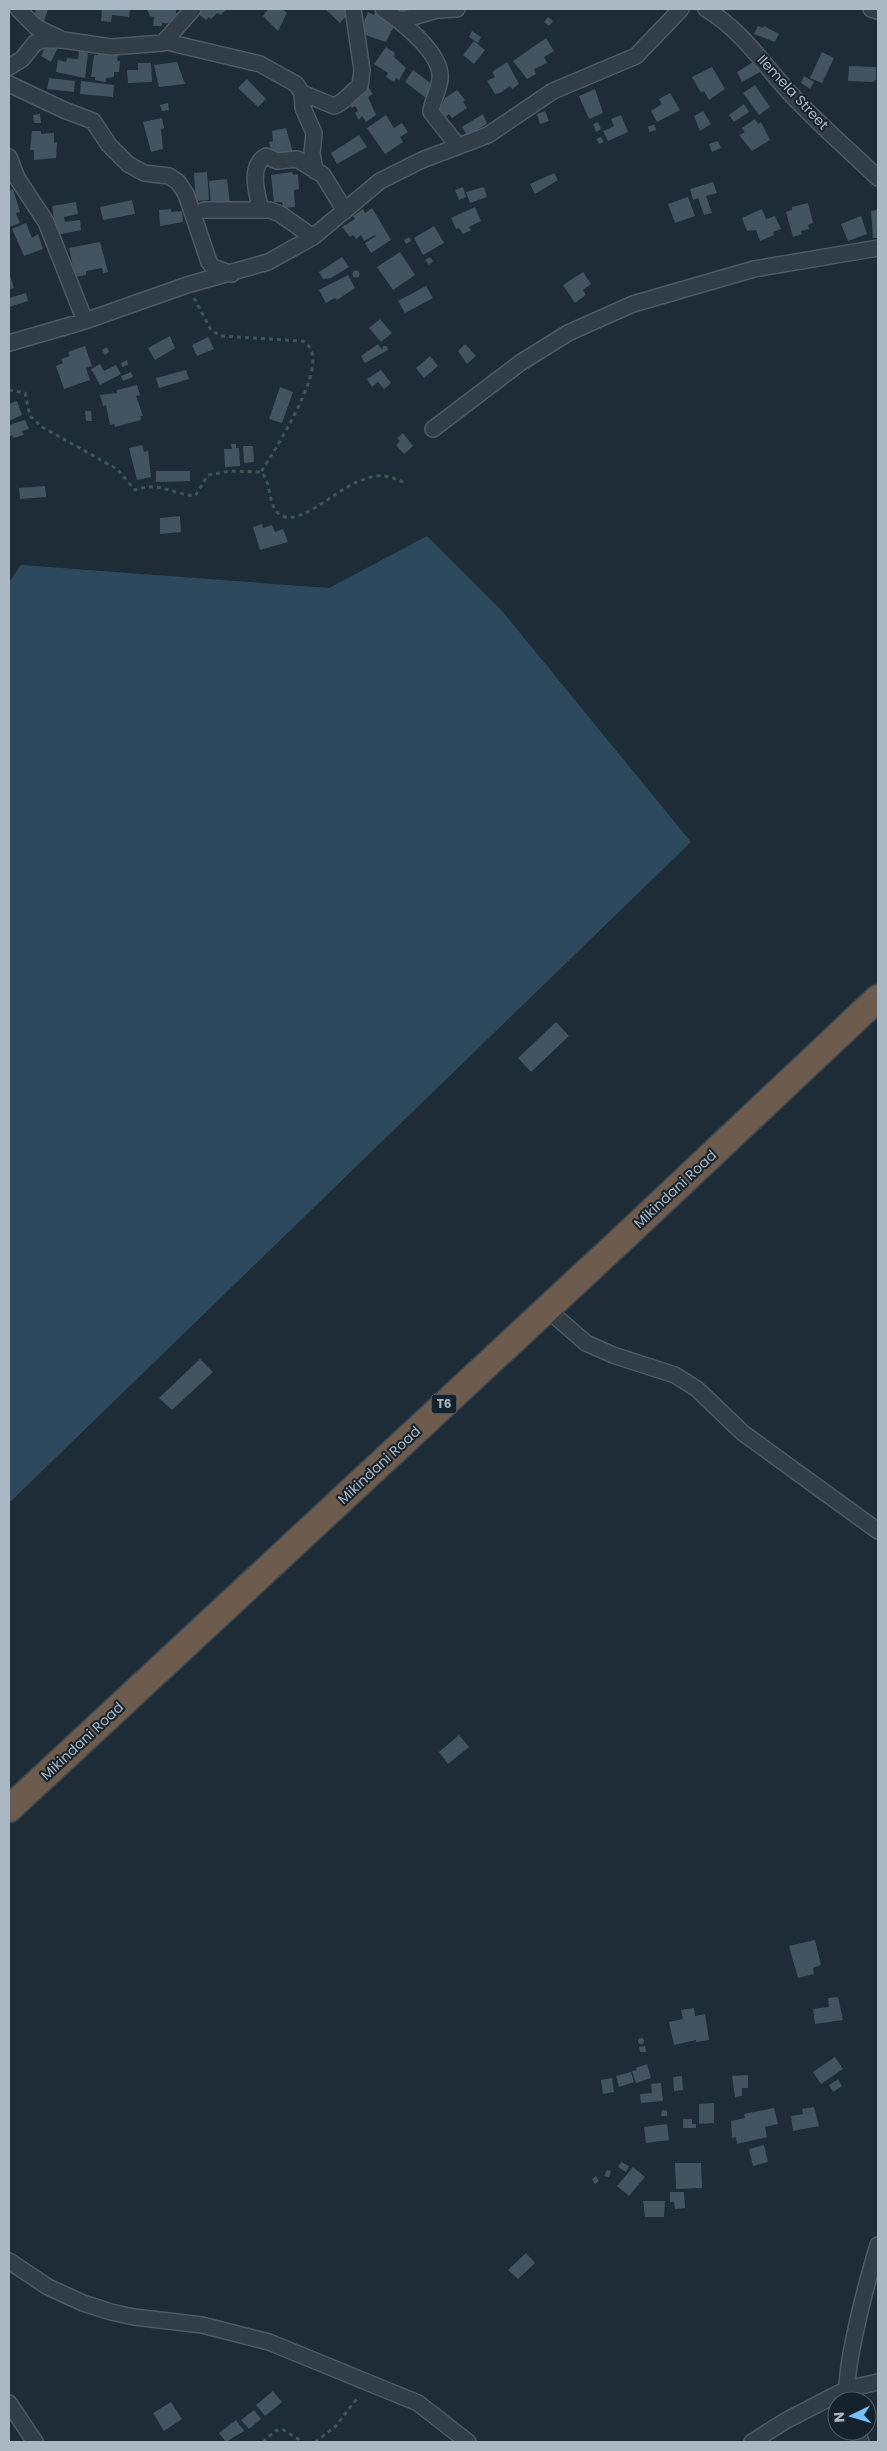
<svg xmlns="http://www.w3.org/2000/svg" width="887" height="2451" font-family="Poppins,sans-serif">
	<rect width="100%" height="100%" fill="#1d2c36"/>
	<path fill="#2d495d" d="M427 536 502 611 691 842 9 1503V582L21 565 329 588Z"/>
	<path fill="#435461" d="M36 9H48L44 22 33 20Z
		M102 9H130L129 17 112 15 111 22 101 21Z
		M147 9H176V13H179V24L162 23V26H153L154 17 150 16Z
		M200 9H226L221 15 217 13 211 19 209 17 206 20 197 13Z
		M268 9H282L287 13 278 31 263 16Z
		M325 9H346L350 12 340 23Z
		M376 11 396 22 386 42 359 33 368 12 374 15Z
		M548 17 553 21 549 26 544 22Z
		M758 26 763 28 764 26 779 34 775 42 754 34Z
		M472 31 481 37 478 43 469 37Z
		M546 38 554 51 544 57 547 63 534 69 536 74 527 79 513 61Z
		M474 41 485 50 474 64 463 55Z
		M47 44 57 49 51 62 41 56Z
		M386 47 395 53 394 57 406 68 399 80 396 78 394 82 386 77 388 73 374 64Z
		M79 51 88 53 85 78 56 72 58 60 66 62 67 58 78 59Z
		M99 52 118 53 117 61H120L119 72H114V77L106 78V82L95 80V77H91L94 55H98Z
		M822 52 834 58 822 83 810 78Z
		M755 61 760 72 742 82 737 72Z
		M177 62 185 84 159 87 154 65Z
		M507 62 519 84 512 89 510 86 500 93 495 94 487 81 495 77 492 72Z
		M138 63H151L152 82 128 83 127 70H138Z
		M849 66 876 67V80L872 82 848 81Z
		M712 67 725 89 709 100 704 91 701 93 692 77Z
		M413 70 437 88 430 101 405 82Z
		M804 76 814 82 810 89 801 83Z
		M49 78 75 81 74 92 47 89Z
		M247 79 266 99 258 107 238 88Z
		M81 81 114 85 113 97 80 94Z
		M366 84 373 94 368 97 376 115 366 122 362 116 359 120 355 113 358 111 355 106 352 108 347 101Z
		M755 85 770 107 759 115 743 93Z
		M595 89 603 113 589 119 579 96Z
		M457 90 465 100 463 102 467 108 452 118 449 114 441 121 434 111 441 106 445 98Z
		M670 93 680 110 657 122 651 111 662 104 659 99Z
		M168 103 169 110 162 111 160 105Z
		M744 104 749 112 734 122 729 115Z
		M545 111 549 121 540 124 537 114Z
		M703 111 711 124 700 131 694 116Z
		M40 114 41 123H34L33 115Z
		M483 114 487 124 467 135 462 127Z
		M386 115 394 128 402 123 408 132 400 137 403 142 385 154 367 128Z
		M621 115 628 132 608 141 603 131 614 126 611 119Z
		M162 118 164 128 161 129 163 149 151 152 143 122Z
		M755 119 758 124 761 122 770 140 752 151 739 135 745 132 742 128Z
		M598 122 601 129 596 132 593 124Z
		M655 125 656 130 649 132 648 126Z
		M286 128 293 153 273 157 269 142 273 141 272 131Z
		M32 131H41V134L54 133V143L57 142 56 158 34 160V150H30Z
		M359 135 367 147 337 164 331 153Z
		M601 137 604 142 599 144 596 139Z
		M718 141 721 148 712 152 709 144Z
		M207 172 209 200 196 201 194 173Z
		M292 172 293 175 298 174 299 189 294 190 295 207 283 208 282 202H274L271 175Z
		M554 173 558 180 535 194 530 184Z
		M227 179 230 204 211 205 209 181Z
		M713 182 717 193 706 196 712 213 704 215 698 198 693 200 690 189Z
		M463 187 466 197 459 200 455 190Z
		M484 187 487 197 470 203 466 192Z
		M13 189 20 212 16 213 20 223 9 227V190Z
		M688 197 695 216 675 223 668 204Z
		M132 200 135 214 103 220 100 207Z
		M76 202 78 214 64 217 65 222 80 220 81 230 57 235 52 206Z
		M808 203 813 223 808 225 809 229 801 231 802 234 793 237 786 212 792 210V207Z
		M475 207 481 221 469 227 471 230 463 234 459 228 456 229 451 218Z
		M372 208 391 240 371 253 365 243 376 236 375 235 364 241 361 235 356 239 353 235 350 237 342 227 355 219 353 216 363 209 365 213Z
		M171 209V212L182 211 183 222 160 226 159 210Z
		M762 209 766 219 775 216 781 229 773 232 774 235 760 241 756 230 747 231 742 218Z
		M878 210V238H873L871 211Z
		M861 216 867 234 848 241 841 224Z
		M26 223 32 238 38 234 43 249 24 256 12 229Z
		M434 226 444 243 423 255 414 238Z
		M409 237 411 241 406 244 404 240Z
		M100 242 108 272 103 273 102 268 86 271V275L75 277 69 248Z
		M400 252 415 275 393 290 377 267Z
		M342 257 349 267 331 278 323 279 319 272Z
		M430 257 433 261 429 265 425 260Z
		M352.5 274a3.5 3.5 0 1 1 7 0a3.5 3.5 0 1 1-7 0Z
		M9 272 14 288 9 289Z
		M583 272 591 284 583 290 586 295 575 303 563 285Z
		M348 275 355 288 337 300 335 298 326 303 319 290Z
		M426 286 433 298 405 313 398 301Z
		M26 293 28 301 9 307V298Z
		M380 319 392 333 381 342 369 328Z
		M170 336 175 348 155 360 148 348Z
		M208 337 214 349 197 356 192 345Z
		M378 344 382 350 383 346H387L388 350 365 363 361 356Z
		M465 344 476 356 467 364 458 351Z
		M85 346 92 366 86 368 90 380 64 389 56 366 63 363 61 359 70 356 68 352Z
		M107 347 109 352 105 355 102 350Z
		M430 356 438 366 424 378 416 368Z
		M127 360 128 365 122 367 121 363Z
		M100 364 104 371 116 365 121 374 100 385 91 369Z
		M186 370 189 379 159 388 156 378Z
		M381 370 391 383 384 389 378 382 372 387 367 379Z
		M131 372 133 377 123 381 121 376Z
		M137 385 140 395 136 396 143 416H140L141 420 115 427 114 424 110 425 106 405 103 406 100 395 117 393V390Z
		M280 387 293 392 282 423 269 419Z
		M17 401 22 415 9 421V404Z
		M85 411H91L92 421H86Z
		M25 420 29 429 22 431 24 435 13 438 12 435 9 437V425Z
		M403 433 413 446 404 454 396 445 400 441 397 438Z
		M231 444H236V448H239L240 466 225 467 224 449H232Z
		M142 445 144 452 148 451 151 477 137 480 129 448Z
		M243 446H253L254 462 244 463Z
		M156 471H190V481L156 482Z
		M45 486 46 497 20 499 19 488Z
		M180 516 181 532 160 534V518Z
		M262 524 263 528 272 525 275 532 283 529 288 542 260 550 253 527Z
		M556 1022 569 1036 531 1072 518 1058Z
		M200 1359 213 1372 172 1410 159 1398Z
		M459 1735 469 1747 448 1764 439 1752Z
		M815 1940 821 1965 813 1968 814 1974 798 1978 789 1946Z
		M838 1997 843 2020 815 2024 813 2009 829 2007 828 1998Z
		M694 2008 695 2016 705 2014 709 2040 696 2042V2040L674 2045 669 2022 683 2019 681 2010Z
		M638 2041a3 3 0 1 1 6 0a3 3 0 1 1-6 0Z
		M645 2046 646 2052H640L639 2047Z
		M835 2057 843 2069 821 2084 813 2072Z
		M647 2064 651 2078 636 2083 632 2071 637 2070 636 2068Z
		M631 2072 634 2082 619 2087 616 2076Z
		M748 2075V2088H742V2096L735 2097 732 2076Z
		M682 2076 683 2090 674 2091 673 2077Z
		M612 2078 614 2092 603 2094 601 2080Z
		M838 2079 842 2086 833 2092 829 2085Z
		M661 2083 663 2101 641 2103 640 2094 652 2093 651 2084Z
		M714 2103V2123L699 2124V2104Z
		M814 2107 819 2126 793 2131 791 2116 803 2114 802 2109Z
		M774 2108 778 2124 765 2127 767 2137 737 2144 736 2137 732 2138 731 2121 745 2118 744 2114Z
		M662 2110 667 2111V2116H661Z
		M683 2119H692V2124H696V2128H683Z
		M667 2124 669 2140 646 2143 644 2127Z
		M764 2145 768 2162 753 2166 749 2149Z
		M621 2162 629 2166 626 2172 618 2167Z
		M675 2163H701L702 2188 676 2189Z
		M633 2167 645 2177 629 2196 617 2186Z
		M607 2170 611 2171 609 2177 604 2176Z
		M596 2176 599 2181 595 2184 592 2179Z
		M670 2192H684L685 2208 675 2209 674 2202H670Z
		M643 2201H665L664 2217H645Z
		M526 2253 535 2263 518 2279 508 2270Z
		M273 2391 282 2402 265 2416 256 2405Z
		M171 2402 182 2419 164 2431 153 2413Z
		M254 2410 261 2419 249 2429 241 2420Z
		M236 2420 244 2431 226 2442 219 2433Z"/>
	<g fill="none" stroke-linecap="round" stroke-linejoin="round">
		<defs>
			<path id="street" d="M18 9 36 27 59 38
				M383 9C402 22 443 54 440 79 439 91 431 103 431 112L458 146
				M706 9C740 29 761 61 787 90 815 121 848 149 878 178
				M871 9 878 11
				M398 19H406L437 10 457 9
				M167 42 260 64 296 84 302 93 303 108 314 133 312 153 315 171
				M9 67 22 59 35 43 43 40H63L111 47 163 43 193 9
				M9 84 64 110 93 121 109 145 128 164 144 173 169 176 178 182 186 194 209 262 213 267 232 274
				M302 93 334 106C344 103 351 92 360 86L362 70 353 9
				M9 157 17 178 46 222 85 321
				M204 210H270L280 214 313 237
				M261 210C257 194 248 166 266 156L277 161 297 159 323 175 345 211
				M9 343 85 321 187 285 268 262 313 237 380 181 422 160 488 135 553 91 636 56 681 9
				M433 429 520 363 568 333 633 304 754 269 878 248
				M547 1309 586 1343 613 1355 675 1375 697 1389 743 1433 878 1531
				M9 2261 48 2287 83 2303 111 2312 134 2317 202 2325 269 2342 418 2403 468 2442
				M848 2401C841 2376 869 2274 878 2245
				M9 2403 35 2442
				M857 2431 861 2442
				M752 2442 787 2420 847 2389 878 2382"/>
			<path id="highway" d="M9 1809 634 1228 878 998"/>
		</defs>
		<use href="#street" stroke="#4e5b65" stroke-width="18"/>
		<use href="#highway" stroke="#3b4851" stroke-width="29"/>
		<path stroke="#3e5655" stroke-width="3" stroke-dasharray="4 4" stroke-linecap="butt" d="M194 298 211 330 221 336 303 341C307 344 311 347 312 353 320 379 276 448 261 472
			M9 390 25 393 30 416 42 427 117 469 135 490C160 481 171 494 195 496L208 475 231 471 261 472C272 483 267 503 279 514 282 517 289 518 293 517 323 510 345 480 377 476 386 475 394 478 403 482
			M263 2442 275 2431 282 2429 303 2442
			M315 2442 335 2427 359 2396"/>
		<use href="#street" stroke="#313d47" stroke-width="15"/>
		<use href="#highway" stroke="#6d5b4d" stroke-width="26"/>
	</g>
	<g text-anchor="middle" stroke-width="4" stroke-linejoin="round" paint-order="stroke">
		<rect fill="#16222b" stroke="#7e8b96" stroke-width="1" x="431.5" y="1394.5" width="25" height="19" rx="4"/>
		<g font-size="12" font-weight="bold" fill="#aab8c4">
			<text x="444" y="1408">T6</text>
		</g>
		<g font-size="14" fill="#aab8c4" stroke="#16222b">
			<text transform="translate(793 92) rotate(47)" y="5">Ilemela Street</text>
			<text transform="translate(675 1189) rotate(-43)" y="5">Mikindani Road</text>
			<text transform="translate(379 1465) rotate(-43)" y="5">Mikindani Road</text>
			<text transform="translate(82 1741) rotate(-43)" y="5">Mikindani Road</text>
		</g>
	</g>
	<rect width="887" height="2451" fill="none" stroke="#aab8c4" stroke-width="20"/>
	<g transform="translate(852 2416) rotate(265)"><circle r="24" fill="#16222b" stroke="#515e68"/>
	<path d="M0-4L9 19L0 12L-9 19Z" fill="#74c1ff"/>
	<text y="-8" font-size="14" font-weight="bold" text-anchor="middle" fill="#aab8c4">N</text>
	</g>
</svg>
